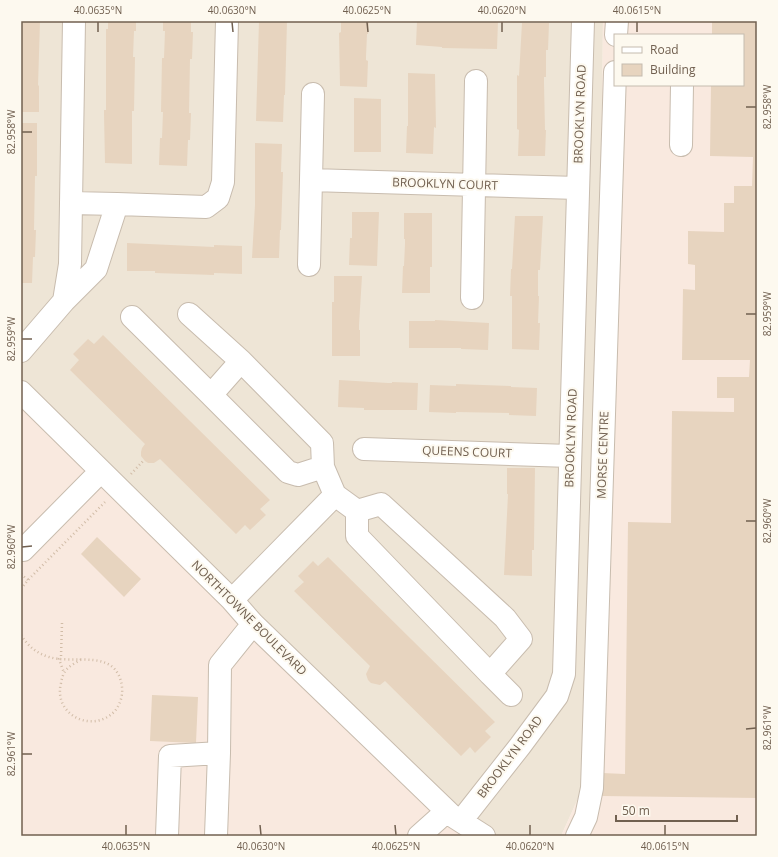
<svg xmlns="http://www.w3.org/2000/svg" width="778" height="857" font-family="'Open Sans',sans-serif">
	<rect width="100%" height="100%" fill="#faf5e9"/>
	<path fill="#eee5d6" d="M21 21H603L595 677 586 781 561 836H475L21 399Z"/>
	<path fill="#f9e9df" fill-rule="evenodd" d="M603 21H757V836H561L586 781 595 677ZM615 35H743V85H615Z
		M21 399 475 836H21Z"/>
	<path fill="#e7d4bf" d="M21 21H40L38 86 39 85V112H21Z
		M108 21H136V31H134L133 57H135L134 111H132V164L105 163 104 114V110H106V29H108Z
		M163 21H191V32H193L192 59H190L189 113H191L190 140H188L187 166 159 165 160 138H162L163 112H161L162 58H164L165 31H163Z
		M259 21H287L285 95H284L283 122 256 121Z
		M341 21H369L368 34H367L366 56V60L368 61 367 87 340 86 339 33 341 32Z
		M417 21H498L497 49 442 48V47L416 45Z
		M712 21H757V798L602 796V773L625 774 628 522 671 523 672 411 734 412V398H717V377H749L750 360H682L683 289 695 290V265L688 264V231L724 232V203H734V186H752L753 157 710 156 711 85H743V35H712Z
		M522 23H549L548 50H546V77H544V83L545 130H546L545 156H518L519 130 517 129V75L519 76Z
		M408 73 435 74 436 128 434 127 433 154 406 153 407 126H408Z
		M354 98 381 99V152H354Z
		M21 123H37V176H35L34 230H36L35 257H33L32 283H21Z
		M255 143 282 144 281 172H283L281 230H280L279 258H252L255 205Z
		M352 212H379L377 266 349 265 350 238H352Z
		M404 213H432V267H430V293H402L403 266H404L405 244V239H404Z
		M515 216H543L540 270H538V296H539L538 323H540L539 350 512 349V296H510L511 269H512Z
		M127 243 214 247V245L242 246V274L214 273V275L155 273V271H127Z
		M334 276H362L359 325V330H360V356H332V302H334Z
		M435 320 489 323 488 350 461 349V348H409V321H435Z
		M103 335 270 500 260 509 266 515 250 530 245 525 236 534 160 459 154 463H148L145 461 141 456V452L142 448 145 444 70 370 79 360 73 354 88 339 94 344Z
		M339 380 388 383H392V382L418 383 417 410H364V408L338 407Z
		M456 384 511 386V387L537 388 536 416 509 415V413L456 412V413L429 412 430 385 456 386Z
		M507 468H535L534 545V550H532V576L504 575 508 494H507Z
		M97 537 141 579 124 597 81 554Z
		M328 557 495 722 485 731 491 737 475 753 470 747 461 756 385 681 380 685 371 683 368 680 366 674 370 666 294 591 304 582 298 576 313 561 318 566Z
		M152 695 198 697 196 743 150 741Z"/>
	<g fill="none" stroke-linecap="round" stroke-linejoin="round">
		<defs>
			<path id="minor" d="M616 35 617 21
				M681 145 682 85
				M311 180 578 188
				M117 204 206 207 218 198 223 182 227 21
				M309 265 313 94
				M472 298 476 81
				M64 301 70 264 74 21
				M189 314 241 361
				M132 317 211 395
				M21 351 64 301 96 269 117 204 71 203
				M21 392 232 600 253 624 451 815 484 836
				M364 449 570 456
				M323 467 298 475 288 472 211 395 241 361 322 443 323 467 335 495 357 511V536L490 674 521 639 505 618 381 504 357 511
				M23 550 101 471
				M232 600 335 495
				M490 674 511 695
				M461 821 520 746 557 696 564 674 583 21
				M167 836 170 756 219 753
				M216 836 219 753 220 665 253 624
				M419 836 447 811
				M577 836 586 817 592 788 615 72"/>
		</defs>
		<use href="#minor" stroke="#c8bcae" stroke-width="24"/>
		<path stroke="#d1bca7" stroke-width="2.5" stroke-dasharray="1 3" stroke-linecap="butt" d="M131 474 144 460
			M21 574 28 580
			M21 589 28 580 106 501
			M62 623 61 656 59 659 64 673
			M21 635C28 646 36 653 49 657 74 665 117 647 122 687 123 696 120 705 114 712 91 734 53 714 61 683 62 678 63 673 67 669 71 665 77 662 82 659"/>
		<use href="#minor" stroke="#fff" stroke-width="22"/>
	</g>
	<path fill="none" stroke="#716050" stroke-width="1.5" d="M98 22V32M232 22 233 32M367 22 368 32M502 22V32M637 22V32M746 107H756M22 132H32M746 314H756M22 339H32M746 521H756M22 547 32 546M746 729 756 728M22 754H32M126 825V835M260 825 261 835M395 825 396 835M530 825V835M665 825V835"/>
	<g text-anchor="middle" stroke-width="4" stroke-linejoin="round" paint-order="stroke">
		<g font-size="12" fill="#716050" stroke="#fdf9ef">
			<text transform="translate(580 114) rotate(-88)" y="4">BROOKLYN ROAD</text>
			<text transform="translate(445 184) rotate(2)" y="4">BROOKLYN COURT</text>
			<text transform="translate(571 438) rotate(-88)" y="4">BROOKLYN ROAD</text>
			<text transform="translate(467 452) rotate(2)" y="4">QUEENS COURT</text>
			<text transform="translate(603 455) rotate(-88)" y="4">MORSE CENTRE</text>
			<text transform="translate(249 618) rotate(45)" y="4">NORTHTOWNE BOULEVARD</text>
			<text transform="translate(510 757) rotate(-53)" y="4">BROOKLYN ROAD</text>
		</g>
	</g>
	<rect width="778" height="857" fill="none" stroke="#fdf9ef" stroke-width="44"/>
	<rect x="614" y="34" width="130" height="52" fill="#fdf9ef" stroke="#c5bcaf"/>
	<rect x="622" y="47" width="20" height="6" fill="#ffffff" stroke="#c5bcaf"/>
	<text x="650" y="54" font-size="12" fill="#716050">Road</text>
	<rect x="622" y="64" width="20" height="12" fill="#e7d4bf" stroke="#c5bcaf"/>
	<text x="650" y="74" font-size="12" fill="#716050">Building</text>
	<path d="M616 815v6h121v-6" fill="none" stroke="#716050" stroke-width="2"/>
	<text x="622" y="815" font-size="12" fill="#716050" stroke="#fdf9ef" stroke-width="3" paint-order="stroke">50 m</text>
	<rect x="22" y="22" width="734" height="813" fill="none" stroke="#716050" stroke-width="1.5"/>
	<g font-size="10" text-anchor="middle" fill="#716050">
		<text x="98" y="14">40.0635°N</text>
		<text x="232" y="14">40.0630°N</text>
		<text x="367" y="14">40.0625°N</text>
		<text x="502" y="14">40.0620°N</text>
		<text x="637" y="14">40.0615°N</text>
		<text transform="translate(767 107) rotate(-90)" y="4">82.958°W</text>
		<text transform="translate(11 132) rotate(-90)" y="4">82.958°W</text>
		<text transform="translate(767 314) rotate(-90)" y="4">82.959°W</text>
		<text transform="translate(11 339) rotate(-90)" y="4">82.959°W</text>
		<text transform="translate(767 521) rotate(-90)" y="4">82.960°W</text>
		<text transform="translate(11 547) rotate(-90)" y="4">82.960°W</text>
		<text transform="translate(767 728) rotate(-90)" y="4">82.961°W</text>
		<text transform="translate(11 754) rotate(-90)" y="4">82.961°W</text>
		<text x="126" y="850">40.0635°N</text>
		<text x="261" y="850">40.0630°N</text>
		<text x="396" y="850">40.0625°N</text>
		<text x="530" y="850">40.0620°N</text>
		<text x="665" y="850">40.0615°N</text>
	</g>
</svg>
